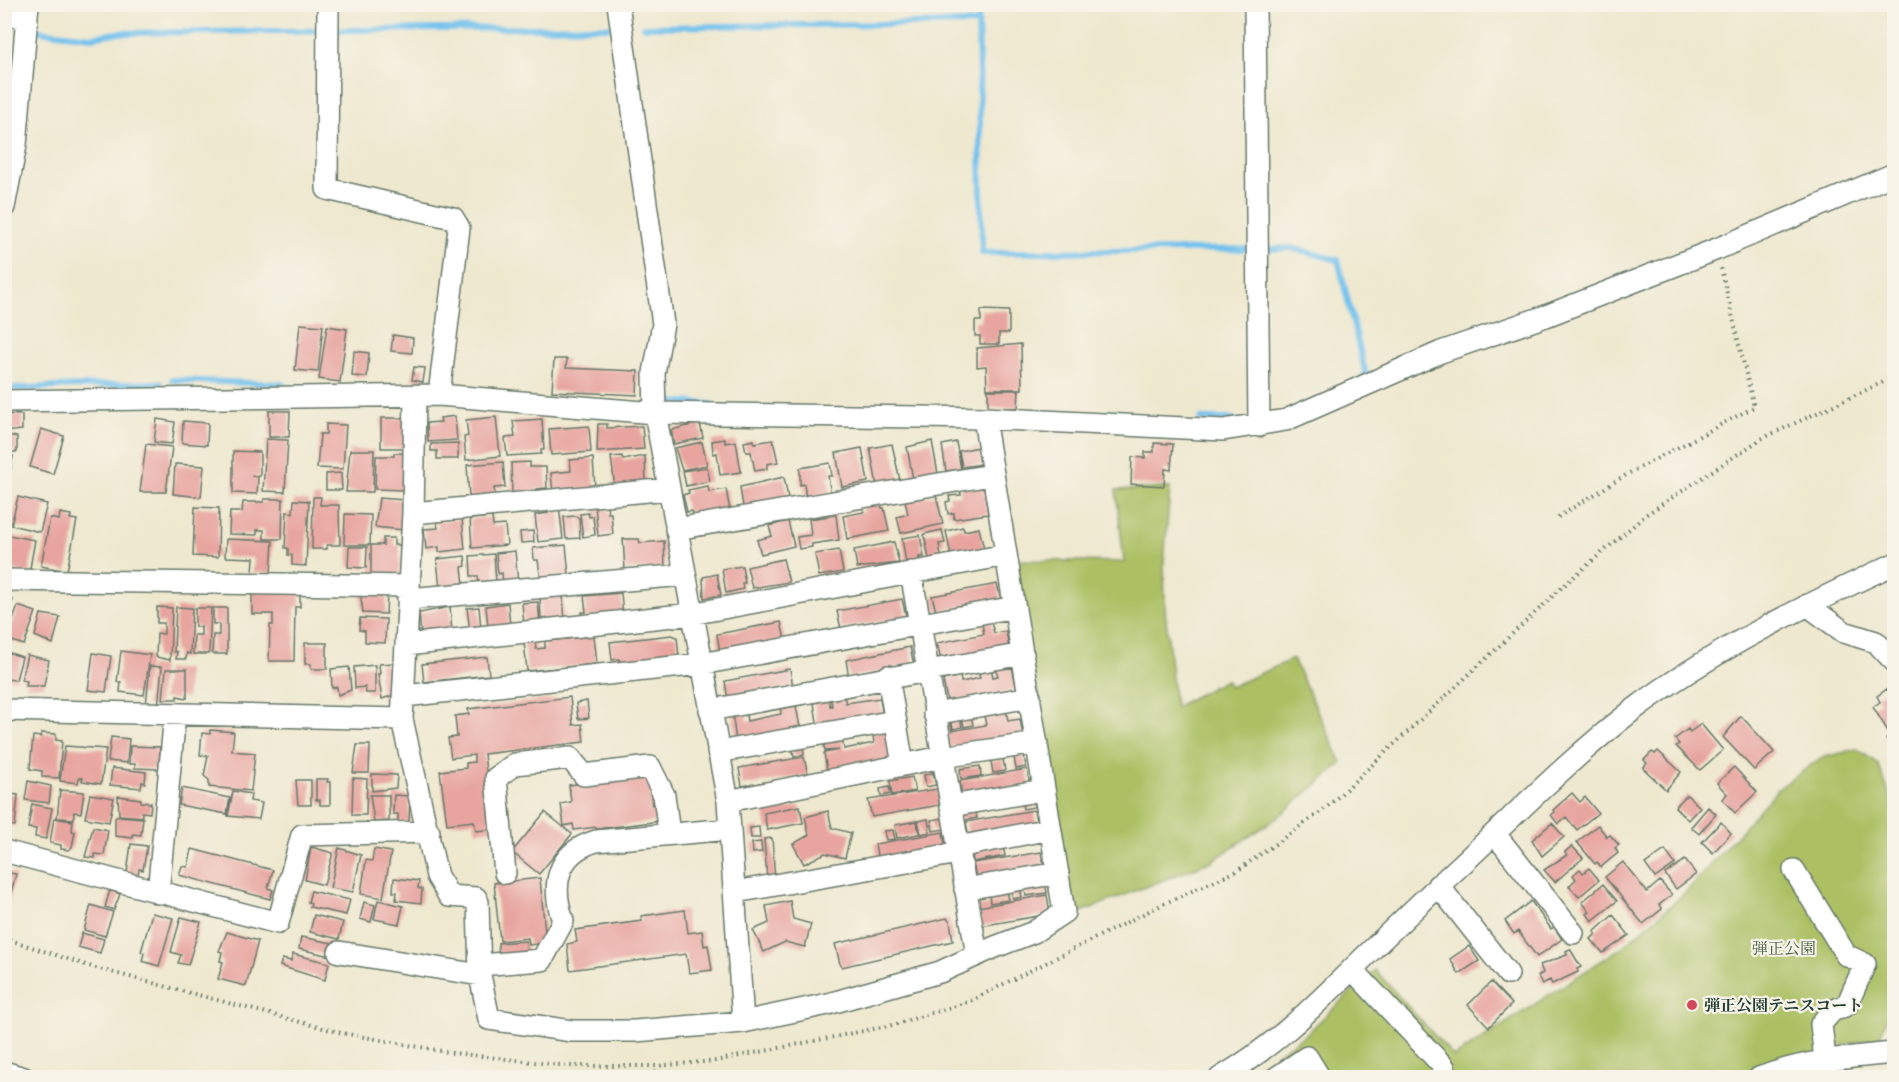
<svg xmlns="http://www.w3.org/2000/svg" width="1899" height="1082" font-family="'IM FELL English','Noto Serif JP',serif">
	<rect width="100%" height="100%" fill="#f7f3e8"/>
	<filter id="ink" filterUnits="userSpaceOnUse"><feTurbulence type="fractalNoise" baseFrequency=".0167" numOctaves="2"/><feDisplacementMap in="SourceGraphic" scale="12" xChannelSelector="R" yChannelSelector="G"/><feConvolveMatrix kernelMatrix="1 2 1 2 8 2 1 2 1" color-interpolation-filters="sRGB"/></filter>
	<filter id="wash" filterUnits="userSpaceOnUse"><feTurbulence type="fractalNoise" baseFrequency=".008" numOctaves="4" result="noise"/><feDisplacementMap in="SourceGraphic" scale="24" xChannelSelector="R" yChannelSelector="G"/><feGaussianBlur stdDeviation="1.35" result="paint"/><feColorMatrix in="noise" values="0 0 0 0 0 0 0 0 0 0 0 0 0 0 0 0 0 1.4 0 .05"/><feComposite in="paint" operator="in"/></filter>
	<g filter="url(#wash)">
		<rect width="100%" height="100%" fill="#eee8cf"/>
		<path fill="#acc064" stroke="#667e4c" stroke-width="1.5" d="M1170 488 1164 563 1165 609 1175 707 1226 680 1230 687 1293 659 1342 763 1277 818 1212 861 1071 916 1014 560 1124 562 1116 490Z
			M1857 749 1878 764 1894 806V999L1880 1037 1836 1047 1838 1077 1243 1078 1306 1034 1375 970 1454 1057 1621 948 1684 894 1778 789 1821 758Z"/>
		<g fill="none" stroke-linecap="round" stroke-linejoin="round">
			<path stroke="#72c1ed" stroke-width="6" d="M978 4 982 253 1251 249
				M644 27 978 23
				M4 31 12 30
				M38 31 92 37 115 33 609 27
				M1267 249 1291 248 1338 260 1366 376 1363 377
				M172 380 283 384
				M4 389 160 383
				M667 401 675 402
				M681 402 710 404
				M1201 419H1233"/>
		</g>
		<g id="blocks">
			<path fill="#e8a5a0" d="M981 310 1009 311V333H999V344H980V336H975V321H981Z
				M300 324 323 326 318 372 295 370Z
				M327 326 347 329 340 382 319 379Z
				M393 335 413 338 412 353 391 351Z
				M1021 344 1022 389H987L986 366 977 367V348Z
				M354 351 369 353 367 377 352 376Z
				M554 359H567L566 368 638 371 637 395 552 391Z
				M414 367 425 368 423 382 412 380Z
				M988 390H1019L1018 408H988Z
				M269 411H290L289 437H269Z
				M4 414 22 415V430L4 432Z
				M455 416 457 440 428 442 427 423 441 422 440 418Z
				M496 417 500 456 466 460 464 437 468 436 466 420Z
				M381 418H405V448H381Z
				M157 419 175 422 172 444 154 442Z
				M542 419 544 450H541V454L507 456 505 438 515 437 513 421Z
				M183 421 208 423 207 445 182 443Z
				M700 423 703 438 674 444 671 430Z
				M326 424 346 425 343 469 317 468 320 434H326Z
				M598 424H607V428L642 426 644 449 597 452Z
				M589 426 591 452 551 455 549 429Z
				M41 429 64 436 53 474 30 467Z
				M4 434 17 437V452H4Z
				M266 439 288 440 285 492 263 491Z
				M725 439V443L736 441 741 472 720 475 717 453 713 454 712 441Z
				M754 440V443L773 440 778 462 767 464V469L755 471 751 452H746L744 442Z
				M932 441 938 474 913 479 907 447Z
				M702 442 707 465 682 470 675 448Z
				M956 442 961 469 946 471 942 445Z
				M458 443V459H437V451H431V444Z
				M1154 443 1173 444 1171 470 1165 469 1164 486 1131 484 1132 457 1145 458V452H1154Z
				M146 444 172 447 166 492H140Z
				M892 444 900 481 877 485 870 448Z
				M979 447 982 464 962 467 959 451Z
				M862 448 868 482 842 487 836 453Z
				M350 450H374L373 492H346Z
				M233 451 260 452V476H251L258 477 257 494 233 493Z
				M394 453H405L404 490 375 489 376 456H394Z
				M4 456H13L10 473H4Z
				M622 456 623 460 645 456 646 484 615 488 611 457Z
				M593 458 595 489 553 493 551 473 571 471 570 460Z
				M503 462 505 487 494 488 495 495 469 497 467 465Z
				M530 462V467H546L547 488 537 489V493L512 494 511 463Z
				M830 463 832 476H828L831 494 806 499 804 484 800 485V468Z
				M175 464 204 466 201 497 173 494Z
				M707 467 710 481 686 486 683 471Z
				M341 473 342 490H326V474Z
				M784 477 788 498 785 499 786 505 744 513 740 487Z
				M984 485 988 514 954 519V513L948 514 946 502 950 501 949 496 961 495 960 489Z
				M708 486 709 492 726 489 730 511 694 518 692 511 687 512 683 495 689 493 688 490Z
				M936 495 943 524 901 533 897 517 908 514 905 501Z
				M18 497 47 504 40 532 11 525Z
				M313 497H321L320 505H339L340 545H327V549H312Z
				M379 498 405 500 403 530 375 527Z
				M264 499H283L282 539H264V530H257V535L229 534 230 512H242L243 502H264Z
				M294 500 309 501 306 566 292 565V555H288V548H285L287 512 293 513Z
				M880 503 882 508H884L889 531 847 539 843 516 864 512 863 507Z
				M607 505 608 513H611L613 534 598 536 595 506Z
				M559 506 563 539 538 542 535 515 548 513 547 507Z
				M195 507 219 508 218 557 193 556Z
				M60 513 71 515 70 519 77 520 67 571 41 566 50 518 59 520Z
				M588 513 589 517 593 516 595 535 583 537 580 514Z
				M345 514 371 515 370 545H344Z
				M836 515 839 540 812 544V547L799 549 797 537 811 535 809 519Z
				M575 516 579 518 580 538 566 539 564 517Z
				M492 517 493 526 505 525 507 545 472 548 470 519Z
				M462 519 465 549 439 552V547L426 549 424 529 438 528 437 522Z
				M788 521 794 546 761 554 757 540 772 536 769 526Z
				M963 527 964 531 979 528 984 549 951 556 946 531Z
				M942 530 945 543 939 544 941 556 929 559 924 534Z
				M533 531 534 542 521 543 520 532Z
				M8 535 35 540 29 574 4 567Z
				M920 535 924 557H919L920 560 906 563 902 538Z
				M383 538H394V545H400V577H371V545H383Z
				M226 539 273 541 271 573H253L254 558 225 557Z
				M623 539H639L640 543 664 541 665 568 625 570Z
				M894 542 899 563 857 568 854 550Z
				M566 545 569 575 541 581 538 560H534L533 548Z
				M349 547H367L366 568 348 567Z
				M839 550 843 572 819 576 815 554Z
				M515 551 518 583 503 584 502 573 498 574 496 553Z
				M494 554 496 582 479 583 478 576H471L470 556Z
				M465 556 466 566 462 567 464 585 440 590 437 559Z
				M783 559 789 582 752 588 747 567Z
				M742 566 745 583H742L743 589 726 593 722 569Z
				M717 574 721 595 704 598 703 577Z
				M997 584 1001 600 936 611 932 596Z
				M252 590 300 591V607H295L294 661H269L270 625H273V614H252Z
				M360 591 387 593 386 614 363 613Z
				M621 593 623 615 582 618V612H586L584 596Z
				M563 596 565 621 541 623 540 597Z
				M4 597 13 600 4 621Z
				M902 599 906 616 841 629 837 611Z
				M538 602 540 623 524 625 522 603Z
				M508 603 510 626 488 628 486 606Z
				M18 606 36 612 24 645 6 639Z
				M157 607 172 608 170 660 156 657 157 633 164 634V623H157Z
				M176 607 192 608 190 654 187 653 186 659H176L177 652H174Z
				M450 607 452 633 421 635 419 613Z
				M479 607 481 629 470 631 467 608Z
				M195 608H211L209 654H193L194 635H201V627H195Z
				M213 608H227V654H212L213 635H219V624H213Z
				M41 614 60 617 53 644 35 636Z
				M360 618 386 619 385 643 365 642V631L359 630Z
				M781 622 785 640 720 652 717 634Z
				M991 622 994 633 1006 631 1009 649 941 661 937 643 984 634 982 624Z
				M672 635 677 637 679 656 620 662 619 659 612 660 610 642Z
				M594 636 597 664 527 671 524 642 535 641 536 649 545 648V641Z
				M305 643H327V669H311V664H305Z
				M910 647 914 665 849 678 846 660Z
				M4 651 22 657 16 680 4 679Z
				M121 651 150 655 144 695 120 692 121 682H117Z
				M93 653 111 656 106 692 88 690Z
				M27 655 49 660 44 686H26L27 681 21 680Z
				M487 657 489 675 424 682 422 664Z
				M1011 662 1017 690 948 705 943 680 960 676 961 682 980 678 978 671 991 668 993 677 998 676 995 666Z
				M395 663 397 694 382 699 378 674H380L379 664Z
				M375 665V693H366L365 687 355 688 354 667Z
				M150 666 162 667 158 707 146 705Z
				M349 667 351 690 338 695 337 687 332 688 331 669Z
				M166 669H187V698L177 696V699H163Z
				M790 669 793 687 728 700 725 681Z
				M1887 689 1891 695 1894 693 1893 749 1886 739 1891 736 1873 707 1880 702 1877 696Z
				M830 694 844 696 846 703 880 698 883 717 818 728 813 697 828 695 830 706H832Z
				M570 697 573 725 582 724 584 742 484 754 493 829 476 831 474 821 447 824 440 771 466 768V763L474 762V755L451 758 448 738 457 737 455 716 469 714 468 709Z
				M795 700 801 733 736 742 732 711 745 709 747 721 781 714 780 706Z
				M587 701 589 718 578 719 576 703Z
				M1006 707 1008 721 1020 719 1023 736 949 747 944 720 950 719 952 731 986 725 983 711Z
				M971 715 973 725 964 727 962 716Z
				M960 716 962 727 953 729 951 717Z
				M1741 716 1774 752 1754 770 1723 737Z
				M1701 724 1723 750 1700 770 1676 746 1679 744 1675 739 1688 729 1690 732Z
				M887 728 892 760 827 771 824 753 839 750 825 751 823 741 842 738 844 749 874 743 872 731Z
				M210 730 234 732 232 751 255 753 251 791 209 787V780L204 776 208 756 200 755 202 733 210 734Z
				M41 733 56 734V740L62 741 59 778 42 777V771L30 769 33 736 41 737Z
				M111 737 129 739 127 763 108 761Z
				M357 745H370L369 773H353Z
				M803 745 804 755 794 757 792 746Z
				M65 746 106 749 101 784 82 781 83 778H79L78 783 60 781Z
				M130 746 160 747 159 769 135 768V764H129Z
				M1658 751 1681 772 1666 790 1643 768 1647 763 1644 760 1652 752 1655 754Z
				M1024 755 1026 767 1016 769 1014 757Z
				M804 757 808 775 742 786 739 768Z
				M1003 759 1005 771 993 773 991 761Z
				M980 766 981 776 961 779 960 769Z
				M1734 767 1757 792 1735 813 1722 799 1727 794 1717 783Z
				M112 768 146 772 145 783 142 782 141 788 110 785Z
				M1027 769 1030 785 962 797 960 781Z
				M933 773 936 785 926 787 924 775Z
				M372 774 397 775 396 788 372 791Z
				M648 775 652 805 659 804 661 821 596 829V827L574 830 573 824 564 826 561 804 571 802 569 785Z
				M912 777 915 791 892 795 890 781Z
				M353 778 367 779 366 815H352Z
				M316 779H328L327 782H330V805H320V800H316Z
				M296 780H311V805H298Z
				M28 781 51 786 49 803 25 800Z
				M889 787 891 794 881 796 880 789Z
				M182 788 230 798 227 814 179 805Z
				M937 789 940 805 872 817 868 800Z
				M60 790 84 792 81 813 74 812V819L57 818Z
				M233 791 251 794 250 801 262 803 259 819 228 816Z
				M4 793 18 795 15 826 9 825 8 828 4 827Z
				M1572 793 1580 802 1585 797 1598 813 1577 830 1566 817 1558 824 1551 815 1555 812 1553 810Z
				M90 794 114 798 109 822 85 818Z
				M370 795H389V821L374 822Z
				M394 795 410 796 409 822H398V814H393Z
				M1687 795 1700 807 1688 820 1675 807Z
				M118 796 141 799V802L151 803 150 813 142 812V817L119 815Z
				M1032 797 1034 807 1023 809 1021 799Z
				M32 804 52 808 46 839 35 837 36 829 28 828Z
				M800 806 803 823 767 830 764 813Z
				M1708 807 1716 814 1699 834 1691 827Z
				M975 809 977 818 961 821 960 812Z
				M1034 810 1037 826 969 839 966 822Z
				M828 811 832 828 851 833 845 858 825 853 804 864 793 844 809 835 805 817Z
				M545 812 572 834 539 874 512 852Z
				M118 816 143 818 141 835 133 834V838L115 836V818Z
				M54 818 73 821 72 831 75 832 72 847 69 850 61 849V845L50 843Z
				M943 818 945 829 933 831 931 820Z
				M928 819 930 832 921 834 918 821Z
				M917 821 919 834 897 838 895 825Z
				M1721 822 1731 833 1713 853 1702 842Z
				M1552 823 1564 837 1542 856 1532 840Z
				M1598 825 1607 837 1610 835 1619 845 1615 848 1618 853 1601 867 1597 862 1595 864 1577 842Z
				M93 827 108 830 104 855 95 854V858L85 857Z
				M759 827 760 838H751L750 828Z
				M893 830 895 839 886 840 884 831Z
				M943 832 946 849 878 861 875 844Z
				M772 838 775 880H767L764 839Z
				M761 842 762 852 753 853 752 843Z
				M131 844 147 846 143 870 139 869 138 875 127 873Z
				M1003 846 1005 856 973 862 972 851Z
				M1572 846 1583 858 1555 882 1544 870 1567 855 1565 852Z
				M311 847 333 853 324 885 305 880Z
				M339 848 361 855 353 892 330 888Z
				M192 849 273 870 268 888 273 890 270 899 179 875 182 866 188 867Z
				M374 849 391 852 383 898 361 894 366 860 372 861Z
				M1665 850 1675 864 1655 878 1645 864Z
				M1041 852 1044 870 977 882 973 863Z
				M1685 860 1696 874 1676 889 1665 874Z
				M1623 862 1647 892 1660 881 1672 895 1659 905 1662 909 1643 924 1605 877Z
				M1589 868 1599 880 1579 897 1569 886 1576 879 1573 875 1580 869 1583 873Z
				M4 872 16 874 5 915H4Z
				M394 878 419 881 418 888 422 889 421 903 396 900 397 892H393Z
				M540 878 546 943 529 945 528 938 500 941 494 883Z
				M1045 882 1047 893 1026 896 1024 885Z
				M1603 884 1617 901 1592 921 1587 914 1590 912 1582 902Z
				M1020 886 1022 897 1013 899 1011 888Z
				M110 890 120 894 114 910 105 907Z
				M1007 890 1009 900 990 903 989 893Z
				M311 891 350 900 346 915 310 907 311 903 308 902Z
				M1047 895 1050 914 981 926 978 907Z
				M378 900 403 906 399 924 374 919Z
				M790 901 793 919 811 924 805 947 785 942 764 952 753 930 769 923 766 906Z
				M1531 901 1551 929 1554 927 1562 939 1537 957 1518 931 1514 934 1505 921Z
				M364 902 375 905 371 922 360 919Z
				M91 905 113 912 105 936 84 930Z
				M685 910 688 933 702 931 704 946 708 945 712 970 689 973 686 954 570 970 567 944 577 942 575 930 642 921 641 916Z
				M152 913 173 918 159 966 142 961 144 953 141 952Z
				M314 915 343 922 339 939 310 932Z
				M1613 915 1629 935 1603 953 1591 939 1596 934 1594 932Z
				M181 917 201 922 188 965 178 963 181 955 171 952Z
				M947 918 950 921 953 941 842 967 840 964 835 944Z
				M227 932 258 941 246 986 218 979 223 962 220 961 222 952 219 951Z
				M82 933 104 939 100 953 78 947Z
				M301 937 338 944 335 957 299 949Z
				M526 941 527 956 499 958 498 943Z
				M1469 946 1479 961 1459 974 1450 959Z
				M1570 949 1581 967 1577 969 1578 972 1552 984 1550 980 1542 984 1538 976 1543 973 1540 965 1567 955 1566 951Z
				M293 954 329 963 325 980 280 966 282 959 291 961Z
				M1491 982 1512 1004 1489 1027 1468 1005Z"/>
		</g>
	</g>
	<g filter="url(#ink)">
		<use href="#blocks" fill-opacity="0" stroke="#67796a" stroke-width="1.5"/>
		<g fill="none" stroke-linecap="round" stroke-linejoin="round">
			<defs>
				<path id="minor" d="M328 4 327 189 453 218 459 228 439 395
					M618 4 663 324 654 373 655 413 728 801 743 1022
					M1255 4 1259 426
					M4 14 27 18
					M4 207 16 145 28 4
					M415 396 413 513 402 719 437 876 449 896 476 898 478 902 480 975 489 1019 572 1031H635L743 1022 828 1004 940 972 995 947 1034 932 1064 912 984 418
					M4 401 439 395 655 413 984 418 1223 430 1286 420 1441 352 1546 316 1717 249 1894 174
					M413 513 669 489
					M676 529 991 475
					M911 572 977 955
					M4 580 409 586
					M408 599 684 575
					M1807 605 1844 632 1876 642 1894 661
					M406 645 691 614 1006 555
					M888 676 903 765
					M404 696 701 664 1015 607
					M4 710 402 719
					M710 710 1023 654
					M934 714 1030 697
					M718 752 895 721
					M728 801 942 757 1037 743
					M951 806 1043 790
					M1495 834 1573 933
					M958 847 1050 829
					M4 851 278 923 302 835 429 832
					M1794 870 1846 955 1865 964 1847 1005 1832 1011 1821 1024 1825 1060
					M505 873 496 778 515 764 570 758 584 775 650 767 664 795 669 834
					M1438 885 1508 974
					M965 889 1058 873
					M735 892 959 853
					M158 893 175 714
					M339 952 480 975
					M480 965 542 960 563 921C551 885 556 853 596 841L730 829
					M1352 969 1444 1067
					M4 1072 24 1078
					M1220 1078C1274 1046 1308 1012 1352 969 1388 934 1424 899 1461 865 1517 813 1572 757 1633 710 1713 650 1804 606 1894 564
					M1276 1078 1307 1057 1320 1078
					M1759 1078C1803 1061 1848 1057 1894 1053"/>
			</defs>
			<use href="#minor" stroke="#67796a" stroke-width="24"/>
			<path stroke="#67796a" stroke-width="4" stroke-dasharray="1.5 4.5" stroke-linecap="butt" d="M1558 517 1626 475 1754 407 1721 268
				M4 938 92 967 342 1033 453 1053 569 1066H656L715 1061 893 1025 968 1002 1163 904 1237 871 1326 808 1570 580 1647 514 1761 439 1894 377
				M655 1078 656 1066"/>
			<use href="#minor" stroke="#fff" stroke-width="21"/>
		</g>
	</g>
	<circle fill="#d1495b" stroke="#f7f3e8" stroke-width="2" cx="1692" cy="1005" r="6"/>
	<g text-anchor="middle" stroke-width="4.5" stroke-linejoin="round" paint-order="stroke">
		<g font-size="16" fill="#425e40" stroke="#f7f3e8">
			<text x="1784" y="954">弾正公園</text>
		</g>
		<g font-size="16" font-weight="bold" fill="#1f3d34" stroke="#f7f3e8" text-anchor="start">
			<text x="1704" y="1011">弾正公園テニスコート</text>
		</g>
	</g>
	<rect width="1899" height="1082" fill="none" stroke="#f7f3e8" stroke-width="24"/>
</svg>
